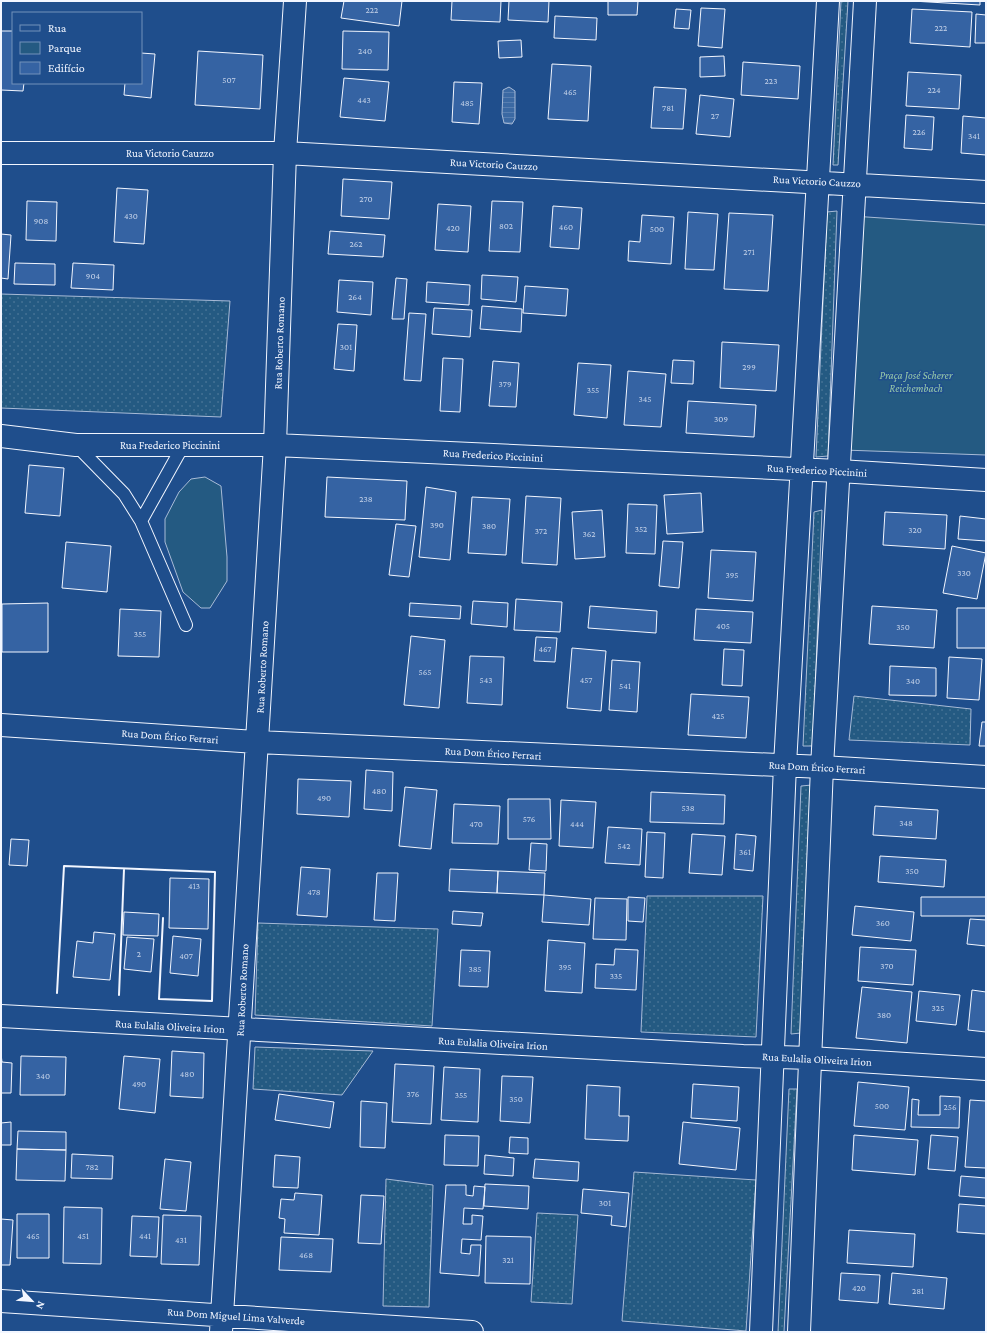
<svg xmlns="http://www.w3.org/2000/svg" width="987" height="1333" font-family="'Crimson Pro',serif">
	<defs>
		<pattern id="grass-dots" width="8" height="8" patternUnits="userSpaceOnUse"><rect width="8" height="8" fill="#245a82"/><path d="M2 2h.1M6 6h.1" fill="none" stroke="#447295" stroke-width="1.8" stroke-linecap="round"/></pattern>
		<pattern id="water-rules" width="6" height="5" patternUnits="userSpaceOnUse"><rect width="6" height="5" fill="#3b69a3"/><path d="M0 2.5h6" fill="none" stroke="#587fb1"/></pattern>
	</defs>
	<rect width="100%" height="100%" fill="#1f4e8c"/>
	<path fill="url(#grass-dots)" stroke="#a8bbd7" d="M841 1H848L838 165H833Z
		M837 211 828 456 816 457 827 212Z
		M1 294 230 301 221 417 1 408Z
		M822 510 813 746H803L814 512Z
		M854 696 971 709 970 745 849 740Z
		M812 785 801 1033 791 1034 801 786Z
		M647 896H763L756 1037 641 1032Z
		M258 923 438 929 432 1026 255 1015Z
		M255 1047 373 1051 342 1095 253 1089Z
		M789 1089H797L784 1332H778Z
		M634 1172 756 1180 746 1331 622 1321Z
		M386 1179 433 1185 429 1307 383 1306Z
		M537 1213 578 1215 572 1304 531 1302Z"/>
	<path fill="#245a82" stroke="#a8bbd7" d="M852 216 986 225V455L843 450Z
		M205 477 221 486 227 557V581L210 608H201L183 592 165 542V519L179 492 191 479Z"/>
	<path fill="url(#water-rules)" stroke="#a8bbd7" d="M509 87 515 91V119L512 124 504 123 502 114 503 90Z"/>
	<path fill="#3563a3" stroke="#f2f6ff" d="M344 1H402L399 26 341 18Z
		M452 1H501L500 22 451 20Z
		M509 1H549L548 22 508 20Z
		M608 1H638L637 15H608Z
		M912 1H980V5Z
		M701 8 725 9 722 48 698 46Z
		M676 9 691 10 689 29 674 28Z
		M912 9 972 12 970 47 910 43Z
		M976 14 986 15V43H975Z
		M555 16 597 18 596 40 554 38Z
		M1 31H13V83H24L23 91 1 90Z
		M343 31 389 32 388 70 342 69Z
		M521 40 522 57 499 58 498 41Z
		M198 51 263 55 260 109 195 105Z
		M141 53 155 54 151 98 124 95 125 83H141Z
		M724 56 725 76 700 77V57Z
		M743 62 800 66 798 99 741 95Z
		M552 64 591 66 588 121 548 119Z
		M908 72 961 75 959 109 906 106Z
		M344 78 389 82 385 121 340 117Z
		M454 82 482 83 479 124 452 122Z
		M654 87 686 89 683 129 651 128Z
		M700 95 734 99 730 137 696 134Z
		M906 115 934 117 932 150 904 148Z
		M963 116 986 118V155L961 153Z
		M343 179 392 182 389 219 341 216Z
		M117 188 148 190 144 244 114 242Z
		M27 201 57 202 56 241 26 240Z
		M492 201 523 202 520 252 489 251Z
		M438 204 471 206 468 252 435 250Z
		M553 206 582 208 579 249 550 247Z
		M688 212 718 214 714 270 685 269Z
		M729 213 773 215 768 291 724 289Z
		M642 215 674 217 671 264 628 261 629 241 640 242Z
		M330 231 385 235 383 257 328 254Z
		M1 234 11 235 8 279 1 278Z
		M15 263 55 264V285L14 284Z
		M73 263 114 265 113 290 71 288Z
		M482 275 518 277 516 302 481 299Z
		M396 278 407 279 404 319H392Z
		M339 280 373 282 371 315 337 312Z
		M427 282 470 285 469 305 426 302Z
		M525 286 568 289 566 316 523 313Z
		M482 306 522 309 521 332 480 329Z
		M434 308 472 310 470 337 432 334Z
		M409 313 426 314 421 381 404 380Z
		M338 324 357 325 354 371 334 369Z
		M722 342 779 345 776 391 720 388Z
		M443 358 463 359 460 412 440 411Z
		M673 360 694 361 693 384 671 383Z
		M493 361 519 363 516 407 489 406Z
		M578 363 611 365 607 418 574 415Z
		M628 371 666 374 661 427 624 425Z
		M688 401 756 405 754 437 686 433Z
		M29 465 64 468 60 516 25 513Z
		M327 477 407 481 405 520 325 517Z
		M426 487 456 492 450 560 419 557Z
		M701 493 703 532 667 534 664 495Z
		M526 496 561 498 557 565 522 563Z
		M472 497 510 499 506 555 468 553Z
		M628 504 657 505 655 554 626 553Z
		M602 510 605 557 575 559 572 512Z
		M885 512 947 515 945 549 883 545Z
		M960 516 986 519V541L958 539Z
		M396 524 416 526 409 577 389 575Z
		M663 541 683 542 679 588 659 586Z
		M66 542 111 546 107 592 62 588Z
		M952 546 986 553 977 599 943 593Z
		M711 550 756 552 753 601 708 598Z
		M516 599 562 602 560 632 514 630Z
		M473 601 508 603 507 627 471 624Z
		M48 603V652H2V604Z
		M410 603 461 606 460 619 409 616Z
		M590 606 657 611 656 633 588 628Z
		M872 606 937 610 934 648 869 644Z
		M957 608H986V648H957Z
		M120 609 161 611 159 657 118 656Z
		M696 609 753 612 751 643 694 640Z
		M411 636 445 640 439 708 404 705Z
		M536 637 557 638 555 662 534 661Z
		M572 648 606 651 601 711 567 708Z
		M724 649 744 650 742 686 722 685Z
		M470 656 504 657 502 705 467 703Z
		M949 657 982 659 979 700 947 698Z
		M612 660 640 662 637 712 609 710Z
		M890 666 936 668V696L889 695Z
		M691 694 749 697 746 738 688 735Z
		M982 722H986V746H979Z
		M366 770 393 772 392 811 364 809Z
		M298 779 351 781 349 817 297 814Z
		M405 787 437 790 431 849 399 846Z
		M651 792 725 795 724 824 650 822Z
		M508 799H550L551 839H508Z
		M561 800 596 802 593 848 559 846Z
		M454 804 500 806 498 844 452 843Z
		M875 806 938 810 936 839 873 835Z
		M608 827 642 829 640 865 605 863Z
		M647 832 665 833 663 878 645 877Z
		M692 834 725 836 722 875 689 873Z
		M736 834 756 836 753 871 734 869Z
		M11 839 29 840 27 866 9 865Z
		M531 843 547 844 546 871 529 870Z
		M880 856 946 860 944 887 878 882Z
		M301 867 330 869 327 917 297 915Z
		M450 869 498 871 497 893 449 891Z
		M498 871 545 873 544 895 497 893Z
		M377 873H398L395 921 374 920Z
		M170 878 209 879 208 929 169 928Z
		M544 895 591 899 589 925 542 922Z
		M628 897 645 898 643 922 628 921Z
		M921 897H986V916H921Z
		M595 898 627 899 626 940 593 939Z
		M855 906 914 912 911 941 852 935Z
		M453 911 483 913 481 926 452 924Z
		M124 912 159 914 158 936 123 935Z
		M970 919 986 920V946L967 944Z
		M94 932 115 934 110 980 73 977 77 941 93 943Z
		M173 936 201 939 198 976 170 973Z
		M127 937 154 939 151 972 124 969Z
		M548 940 585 943 582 993 545 991Z
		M860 947 916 950 913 985 858 981Z
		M615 949 638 950 636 990 595 988 596 964 614 965Z
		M461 950 490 951 488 987 459 986Z
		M862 987 912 992 907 1043 856 1038Z
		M972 990 986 992V1032L968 1030Z
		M919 991 960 995 956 1025 916 1021Z
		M172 1051 204 1053 203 1098 170 1096Z
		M1 1054 2 1062 12 1063 11 1093H1Z
		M21 1056 66 1057 65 1095H20Z
		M124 1056 160 1059 155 1113 119 1109Z
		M395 1064 434 1066 431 1124 392 1122Z
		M444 1067 480 1069 478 1122 441 1120Z
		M502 1076 533 1077 530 1123 500 1121Z
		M858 1082 909 1087 905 1130 854 1126Z
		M693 1084 739 1087 737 1121 691 1118Z
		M587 1085 620 1087 619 1116H629L628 1141 585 1139Z
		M279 1094 334 1102 330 1128 275 1120Z
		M940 1096 960 1097 959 1128 911 1127 912 1099 919 1100 918 1115H940Z
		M970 1100 986 1101V1168L965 1167Z
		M361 1101 387 1103 385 1148 360 1147Z
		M11 1122V1145H1V1123Z
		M683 1122 740 1128 736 1170 679 1164Z
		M18 1131 66 1132V1150L17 1149Z
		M445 1135 479 1136 478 1166 444 1165Z
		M854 1135 918 1140 915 1175 852 1170Z
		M931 1135 958 1137 955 1171 928 1169Z
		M510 1137 528 1138V1154L509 1153Z
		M17 1149 66 1150 65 1181 16 1180Z
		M72 1154 113 1156 112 1179 71 1178Z
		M275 1155 300 1157 298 1188 273 1187Z
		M485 1155 514 1158 513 1176 484 1174Z
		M165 1159 191 1162 186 1211 160 1209Z
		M535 1159 579 1162 578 1181 533 1178Z
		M961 1176 986 1178V1198L959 1196Z
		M485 1184 529 1186 528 1209 484 1206Z
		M446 1185H466V1195L473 1196 474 1186 485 1187 483 1209 464 1208 463 1224H472V1215L483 1216 481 1240 462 1239 461 1253 470 1254 471 1245H481L479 1276 440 1273Z
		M583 1189 629 1193 626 1227 611 1225 612 1216 581 1213Z
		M295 1193 322 1195 319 1235 284 1233 285 1219 279 1218 281 1199 294 1200Z
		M361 1195 384 1196 381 1244 358 1243Z
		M959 1204 986 1206V1234L957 1232Z
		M64 1207 102 1208 101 1264 63 1263Z
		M17 1214H49V1258H17Z
		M163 1215 201 1216 199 1265 161 1264Z
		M132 1216 159 1217 157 1257 130 1256Z
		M1 1219 13 1220 10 1265H1Z
		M849 1230 915 1234 913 1267 847 1263Z
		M486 1236 531 1237 530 1284 485 1283Z
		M281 1237 333 1239 331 1272 279 1270Z
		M841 1273 880 1275 878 1303 839 1300Z
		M892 1273 947 1278 944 1309 889 1304Z"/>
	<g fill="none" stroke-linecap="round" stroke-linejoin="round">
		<defs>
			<path id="service" d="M76 445 124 494 141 521 184 444
				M141 521 186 625"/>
			<path id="minor" d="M1 153H285L986 192
				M1 436 76 445H275L839 471 986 480
				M1 725 257 742 822 767 986 777
				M1 1016 743 1056 810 1058 986 1069
				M1 1301 472 1332
				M221 1332 275 445 285 153 295 1
				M761 1332 785 765 828 1
				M799 1332 822 767 865 1"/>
		</defs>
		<use href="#service" stroke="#f2f6ff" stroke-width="14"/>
		<use href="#minor" stroke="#f2f6ff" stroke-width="24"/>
		<use href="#service" stroke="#1f4e8c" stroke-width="12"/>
		<use href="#minor" stroke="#1f4e8c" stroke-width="22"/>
		<path stroke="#f2f6ff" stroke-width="2" d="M57 993 64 866 215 872 212 1001 159 999 163 918
			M119 995 124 869"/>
	</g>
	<g text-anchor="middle" stroke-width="3" stroke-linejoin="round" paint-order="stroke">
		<g font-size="9" fill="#c3d1e8">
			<text x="372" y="13">222</text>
			<text x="941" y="31">222</text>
			<text x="365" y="54">240</text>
			<text x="229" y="83">507</text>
			<text x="771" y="84">223</text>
			<text x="934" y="93">224</text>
			<text x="570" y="95">465</text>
			<text x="364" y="103">443</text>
			<text x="467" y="106">485</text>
			<text x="668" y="111">781</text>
			<text x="715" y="119">27</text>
			<text x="919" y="135">226</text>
			<text x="974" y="139">341</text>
			<text x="366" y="202">270</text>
			<text x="131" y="219">430</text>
			<text x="41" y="224">908</text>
			<text x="506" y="229">802</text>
			<text x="566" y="230">460</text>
			<text x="453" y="231">420</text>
			<text x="657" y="232">500</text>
			<text x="356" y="247">262</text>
			<text x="749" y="255">271</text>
			<text x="93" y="279">904</text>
			<text x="355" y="300">264</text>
			<text x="346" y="350">301</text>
			<text x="749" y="370">299</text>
			<text x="505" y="387">379</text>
			<text x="593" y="393">355</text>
			<text x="645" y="402">345</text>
			<text x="721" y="422">309</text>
			<text x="366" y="502">238</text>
			<text x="437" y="528">390</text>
			<text x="489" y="529">380</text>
			<text x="641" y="532">352</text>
			<text x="915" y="533">320</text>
			<text x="541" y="534">372</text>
			<text x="589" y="537">362</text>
			<text x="964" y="576">330</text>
			<text x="732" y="578">395</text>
			<text x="723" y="629">405</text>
			<text x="903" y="630">350</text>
			<text x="140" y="637">355</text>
			<text x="545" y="652">467</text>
			<text x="425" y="675">565</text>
			<text x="486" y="683">543</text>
			<text x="586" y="683">457</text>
			<text x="913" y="684">340</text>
			<text x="625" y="689">541</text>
			<text x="718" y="719">425</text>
			<text x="379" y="794">480</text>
			<text x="324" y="801">490</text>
			<text x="688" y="811">538</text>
			<text x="529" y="822">576</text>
			<text x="906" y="826">348</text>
			<text x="476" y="827">470</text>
			<text x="577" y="827">444</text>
			<text x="624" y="849">542</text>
			<text x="745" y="855">361</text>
			<text x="912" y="874">350</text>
			<text x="194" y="889">413</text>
			<text x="314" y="895">478</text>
			<text x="883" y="926">360</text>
			<text x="139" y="957">2</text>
			<text x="186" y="959">407</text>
			<text x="887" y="969">370</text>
			<text x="565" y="970">395</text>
			<text x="475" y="972">385</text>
			<text x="616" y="979">335</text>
			<text x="938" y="1011">325</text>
			<text x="884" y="1018">380</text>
			<text x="187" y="1077">480</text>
			<text x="43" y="1079">340</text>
			<text x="139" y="1087">490</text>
			<text x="413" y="1097">376</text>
			<text x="461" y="1098">355</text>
			<text x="516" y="1102">350</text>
			<text x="882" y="1109">500</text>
			<text x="950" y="1110">256</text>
			<text x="92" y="1170">782</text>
			<text x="605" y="1206">301</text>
			<text x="33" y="1239">465</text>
			<text x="83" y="1239">451</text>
			<text x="145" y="1239">441</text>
			<text x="181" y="1243">431</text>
			<text x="306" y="1258">468</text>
			<text x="508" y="1263">321</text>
			<text x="859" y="1291">420</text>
			<text x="918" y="1294">281</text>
		</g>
		<g font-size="11" fill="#f2f6ff" stroke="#1f4e8c">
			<text x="170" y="157">Rua Victorio Cauzzo</text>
			<text transform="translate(494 164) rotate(3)" y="4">Rua Victorio Cauzzo</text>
			<text transform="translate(817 181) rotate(3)" y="4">Rua Victorio Cauzzo</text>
			<text transform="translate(279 343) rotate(-88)" y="4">Rua Roberto Romano</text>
			<text x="170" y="449">Rua Frederico Piccinini</text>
			<text transform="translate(493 455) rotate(3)" y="4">Rua Frederico Piccinini</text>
			<text transform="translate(817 470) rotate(3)" y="4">Rua Frederico Piccinini</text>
			<text transform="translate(262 667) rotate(-87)" y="4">Rua Roberto Romano</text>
			<text transform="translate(170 736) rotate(4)" y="4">Rua Dom Érico Ferrari</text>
			<text transform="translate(493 753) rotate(3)" y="4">Rua Dom Érico Ferrari</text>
			<text transform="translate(817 767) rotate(3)" y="4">Rua Dom Érico Ferrari</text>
			<text transform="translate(242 990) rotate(-87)" y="4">Rua Roberto Romano</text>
			<text transform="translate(170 1026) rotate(3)" y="4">Rua Eulalia Oliveira Irion</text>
			<text transform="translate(493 1043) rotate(3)" y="4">Rua Eulalia Oliveira Irion</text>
			<text transform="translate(817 1059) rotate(3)" y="4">Rua Eulalia Oliveira Irion</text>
			<text transform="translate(236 1316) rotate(4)" y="4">Rua Dom Miguel Lima Valverde</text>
		</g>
		<g font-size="11" font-style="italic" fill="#97c8a6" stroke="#1f4e8c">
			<text x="916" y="379">Praça José Scherer<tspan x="916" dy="13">Reichembach</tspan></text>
		</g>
	</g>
	<rect width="987" height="1333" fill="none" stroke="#f2f6ff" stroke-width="4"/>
	<rect x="12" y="12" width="130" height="72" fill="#1f4e8c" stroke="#7391ba"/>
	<rect x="20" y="25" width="20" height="6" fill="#1f4e8c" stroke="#7391ba"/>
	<text x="48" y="32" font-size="12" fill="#f2f6ff">Rua</text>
	<rect x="20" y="42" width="20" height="12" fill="#245a82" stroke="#7391ba"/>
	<text x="48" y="52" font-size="12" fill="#f2f6ff">Parque</text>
	<rect x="20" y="62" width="20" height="12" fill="#3563a3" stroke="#7391ba"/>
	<text x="48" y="72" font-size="12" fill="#f2f6ff">Edifício</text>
	<g transform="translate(32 1301) rotate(116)" stroke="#1f4e8c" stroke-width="3" paint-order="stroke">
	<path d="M0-3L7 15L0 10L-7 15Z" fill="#f2f6ff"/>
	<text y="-6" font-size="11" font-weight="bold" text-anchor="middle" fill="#f2f6ff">N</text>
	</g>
</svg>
